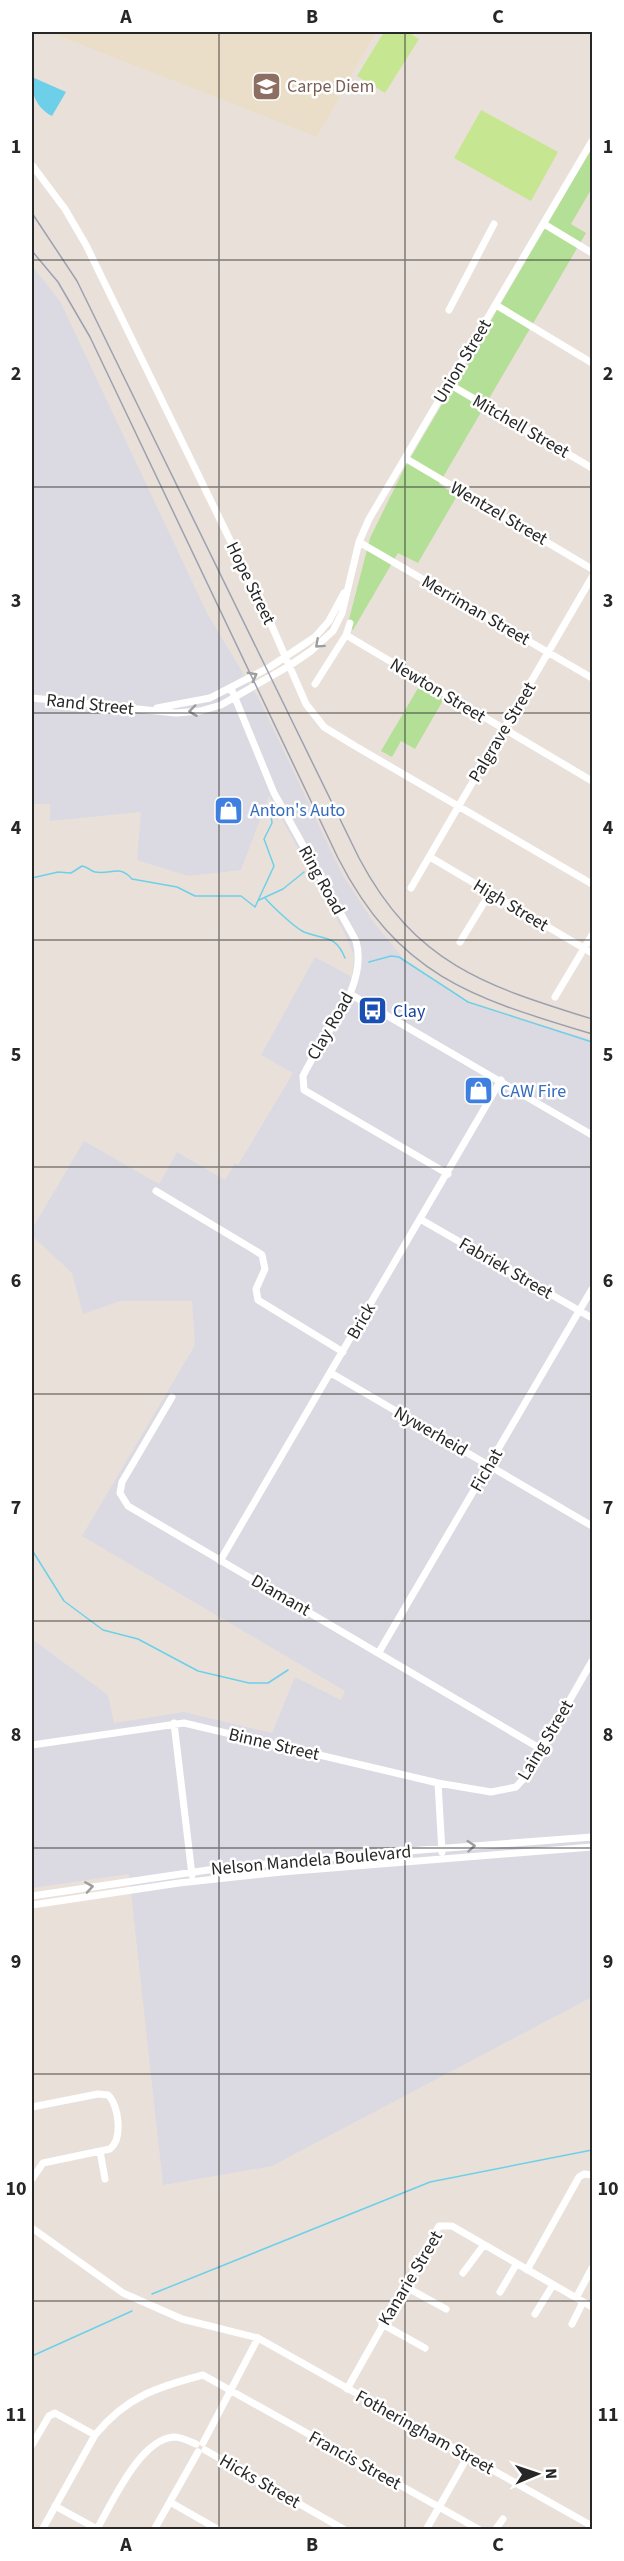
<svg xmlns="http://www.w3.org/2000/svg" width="624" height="2561" font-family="'Source Sans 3',sans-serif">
	<rect width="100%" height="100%" fill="#e9e1d9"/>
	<path fill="#dbdae2" d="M32 266 60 301 207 613 261 703 342 874 372 920 406 962 465 1002 592 1040V1997L272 2166 163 2185 129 1874 32 1888V1639L108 1695 114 1723 184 1712 272 1733 295 1677 341 1700 345 1691 82 1536 195 1345 192 1301H120L83 1314 72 1273 32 1236V1229L84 1141 159 1184 177 1152 225 1180 235 1163 238 1165 293 1073 261 1055 315 957 352 977 354 956 345 934 269 796 241 870 188 876 137 860 141 812 50 821V804H32Z"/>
	<path fill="#ebdec8" d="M56 32H376L317 137 54 34Z"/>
	<path fill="#b3df97" d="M592 148V188L571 224 586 233 439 484 457 496 418 563 398 553 353 630 347 627 370 538 404 469Z
		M421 683 445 697 415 749 401 741 392 757 381 751Z"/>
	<path fill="#c7e692" d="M384 32H408L419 39 385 93 357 76Z
		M481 110 558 152 531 201 454 158Z"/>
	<path fill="#6ecfe9" d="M32 77 66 92 52 116C36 108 31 93 32 77Z"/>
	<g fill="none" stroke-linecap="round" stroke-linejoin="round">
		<path stroke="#6ecfe9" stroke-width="1.5" d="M32 878 58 872 71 873 82 866C88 867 90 871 95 872 111 875 119 864 132 879L177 887 195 896H241L255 907 274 866 264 839 272 823 271 814
			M265 898C272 906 295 928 304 932 324 940 335 934 345 958
			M259 900 283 889 304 872
			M369 962 391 956 399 957 468 1002 592 1042
			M32 1550 64 1601 103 1630 138 1639 198 1671 249 1683H268L288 1670
			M152 2294 430 2182 592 2150
			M32 2356 132 2311"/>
		<path stroke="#fff" stroke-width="7" d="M32 165 65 209 86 245 271 624 306 704 324 727 355 746 592 884
			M544 224 592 253
			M496 305 592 363
			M449 310 494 224
			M449 384 592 468
			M405 458 592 569
			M359 542 592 678
			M346 635 592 781
			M315 684 346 635 350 623
			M231 688 274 793 356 941C369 988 322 1035 303 1076L304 1090 448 1174
			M32 698 176 713 200 711 221 705 289 666 311 651 333 631 342 613 359 542 369 519 592 141
			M157 708 210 698 270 667 315 637 329 621 344 593
			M430 857 592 953
			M411 888 592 577
			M460 942 490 893
			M350 994 592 1135
			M555 997 592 935
			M156 1191 256 1251 262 1255 265 1269 256 1289 258 1300 343 1352
			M420 1219 592 1318
			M331 1373 592 1526
			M172 1397 122 1482 120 1493 128 1506 541 1749
			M220 1561 501 1080
			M379 1652 592 1289
			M174 1723 192 1875
			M32 1745 184 1723 438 1783 491 1792 516 1787 527 1775 592 1661
			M438 1783 442 1852
			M32 1896 208 1870 355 1855 592 1837
			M32 1905 179 1883 282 1872 592 1847
			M32 2107 98 2094 108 2095C119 2105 123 2139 110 2149L43 2163 32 2179
			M100 2151 105 2179
			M32 2228 123 2293 182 2319 258 2338 592 2526
			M527 2270 579 2177 584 2174 592 2175
			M463 2273 483 2246
			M404 2286 446 2309
			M500 2292 516 2265
			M576 2298 592 2268
			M535 2314 553 2285
			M382 2324 425 2348
			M572 2324 583 2302
			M347 2389 439 2226H452L592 2307
			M203 2443 258 2338
			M32 2445 49 2416 55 2413 95 2435
			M205 2450 345 2530
			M170 2502 219 2530
			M55 2506 99 2530
			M97 2529C112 2503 140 2439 174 2437 181 2437 189 2441 196 2444
			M42 2530 95 2435C126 2397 157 2387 203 2375L480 2530
			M154 2530 198 2452
			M426 2530 468 2456
			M495 2530 503 2519"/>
		<path stroke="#9ca0b1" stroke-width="1.5" d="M32 213 77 281 359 858C415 964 486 986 592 1019
			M32 251 58 282 90 337 338 858C399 977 473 998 592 1034"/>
	</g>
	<defs><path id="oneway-chevron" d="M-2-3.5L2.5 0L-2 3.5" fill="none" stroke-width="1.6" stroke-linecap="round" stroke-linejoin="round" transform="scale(1.5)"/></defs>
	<g stroke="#9e9e9e">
		<use href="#oneway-chevron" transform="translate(319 644) rotate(138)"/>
		<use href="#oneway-chevron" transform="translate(253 676) rotate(-28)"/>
		<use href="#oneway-chevron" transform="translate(193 711) rotate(173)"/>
		<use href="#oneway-chevron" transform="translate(471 1846) rotate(-4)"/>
		<use href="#oneway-chevron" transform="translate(89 1887) rotate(-9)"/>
	</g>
	<path fill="none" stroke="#272727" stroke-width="1.5" stroke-opacity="0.55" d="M219 32V2530M405 32V2530M32 260H592M32 487H592M32 713H592M32 940H592M32 1167H592M32 1394H592M32 1621H592M32 1848H592M32 2074H592M32 2301H592"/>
	<defs>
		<symbol id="school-square" viewBox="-11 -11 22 22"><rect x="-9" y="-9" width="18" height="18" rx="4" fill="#8d6e63" stroke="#fff"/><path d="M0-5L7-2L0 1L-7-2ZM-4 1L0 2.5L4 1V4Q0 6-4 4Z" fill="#fff"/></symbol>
		<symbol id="shop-square" viewBox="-11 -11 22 22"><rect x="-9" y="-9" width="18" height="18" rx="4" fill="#3f7fe0" stroke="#fff"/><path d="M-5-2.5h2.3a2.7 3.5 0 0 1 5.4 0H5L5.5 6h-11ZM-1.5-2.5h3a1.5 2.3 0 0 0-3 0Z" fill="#fff"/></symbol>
		<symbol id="bus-square" viewBox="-11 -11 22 22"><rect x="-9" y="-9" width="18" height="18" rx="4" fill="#1a4fb4" stroke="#fff"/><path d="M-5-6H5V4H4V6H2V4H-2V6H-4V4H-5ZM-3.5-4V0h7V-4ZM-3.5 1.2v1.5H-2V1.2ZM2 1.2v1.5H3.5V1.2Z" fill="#fff"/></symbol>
	</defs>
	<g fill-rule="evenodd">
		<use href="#school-square" x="250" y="70" width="33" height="33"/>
		<use href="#shop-square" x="212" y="794" width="33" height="33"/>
		<use href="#bus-square" x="356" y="994" width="33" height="33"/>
		<use href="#shop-square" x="462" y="1074" width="33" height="33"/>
	</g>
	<g text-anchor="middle" stroke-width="5" stroke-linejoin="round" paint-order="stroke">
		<g font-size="18" fill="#785e54" stroke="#fff" text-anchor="start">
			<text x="287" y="92">Carpe Diem</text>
		</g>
		<g font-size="18" fill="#272727" stroke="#fff">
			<text transform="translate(462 361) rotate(-59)" y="6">Union Street</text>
			<text transform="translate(521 426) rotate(30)" y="6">Mitchell Street</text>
			<text transform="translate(499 513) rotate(30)" y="6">Wentzel Street</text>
			<text transform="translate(251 583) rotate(64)" y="6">Hope Street</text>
			<text transform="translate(476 610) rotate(30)" y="6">Merriman Street</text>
			<text transform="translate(438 690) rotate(31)" y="6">Newton Street</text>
			<text transform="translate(90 704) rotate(6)" y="6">Rand Street</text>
			<text transform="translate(502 732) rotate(-59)" y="6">Palgrave Street</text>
			<text transform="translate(322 880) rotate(61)" y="6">Ring Road</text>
			<text transform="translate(511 905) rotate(31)" y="6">High Street</text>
			<text transform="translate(330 1026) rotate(-60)" y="6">Clay Road</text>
			<text transform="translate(506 1268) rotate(30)" y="6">Fabriek Street</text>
			<text transform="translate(361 1321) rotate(-60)" y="6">Brick</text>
			<text transform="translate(431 1431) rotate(30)" y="6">Nywerheid</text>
			<text transform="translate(486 1470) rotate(-60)" y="6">Fichat</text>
			<text transform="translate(281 1595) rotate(30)" y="6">Diamant</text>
			<text transform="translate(545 1740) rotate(-59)" y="6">Laing Street</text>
			<text transform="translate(274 1744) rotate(13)" y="6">Binne Street</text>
			<text transform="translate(311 1860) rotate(-5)" y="6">Nelson Mandela Boulevard</text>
			<text transform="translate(410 2278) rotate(-59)" y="6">Kanarie Street</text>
			<text transform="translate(425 2432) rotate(29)" y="6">Fotheringham Street</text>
			<text transform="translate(355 2460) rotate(29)" y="6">Francis Street</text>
			<text transform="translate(260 2481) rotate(30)" y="6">Hicks Street</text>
		</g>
		<g font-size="18" fill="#366cbe" stroke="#fff" text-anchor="start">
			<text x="250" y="816">Anton's Auto</text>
			<text x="500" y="1097">CAW Fire</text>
		</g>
		<g font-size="18" fill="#164399" stroke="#fff" text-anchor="start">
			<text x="393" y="1017">Clay</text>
		</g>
	</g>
	<rect width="624" height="2561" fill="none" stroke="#ffffff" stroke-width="66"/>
	<g transform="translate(537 2474) rotate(88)" stroke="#ffffff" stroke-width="4.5" paint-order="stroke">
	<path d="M0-4.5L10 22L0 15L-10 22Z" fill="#272727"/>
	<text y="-9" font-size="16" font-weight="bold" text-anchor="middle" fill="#272727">N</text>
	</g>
	<rect x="33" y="33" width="558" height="2495" fill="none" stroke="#272727" stroke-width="2"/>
	<g font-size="20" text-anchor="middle" font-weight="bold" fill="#272727">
		<text x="126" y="23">A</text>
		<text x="312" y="23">B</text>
		<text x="498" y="23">C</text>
		<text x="16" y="153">1</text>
		<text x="608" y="153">1</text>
		<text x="16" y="380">2</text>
		<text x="608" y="380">2</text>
		<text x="16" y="607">3</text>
		<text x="608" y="607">3</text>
		<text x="16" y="834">4</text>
		<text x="608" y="834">4</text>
		<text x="16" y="1061">5</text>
		<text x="608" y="1061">5</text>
		<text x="16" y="1287">6</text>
		<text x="608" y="1287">6</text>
		<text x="16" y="1514">7</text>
		<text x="608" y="1514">7</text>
		<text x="16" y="1741">8</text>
		<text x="608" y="1741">8</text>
		<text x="16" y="1968">9</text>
		<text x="608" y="1968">9</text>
		<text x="16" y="2195">10</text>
		<text x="608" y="2195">10</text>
		<text x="16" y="2421">11</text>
		<text x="608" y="2421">11</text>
		<text x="126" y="2551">A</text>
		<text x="312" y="2551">B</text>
		<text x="498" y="2551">C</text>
	</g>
</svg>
